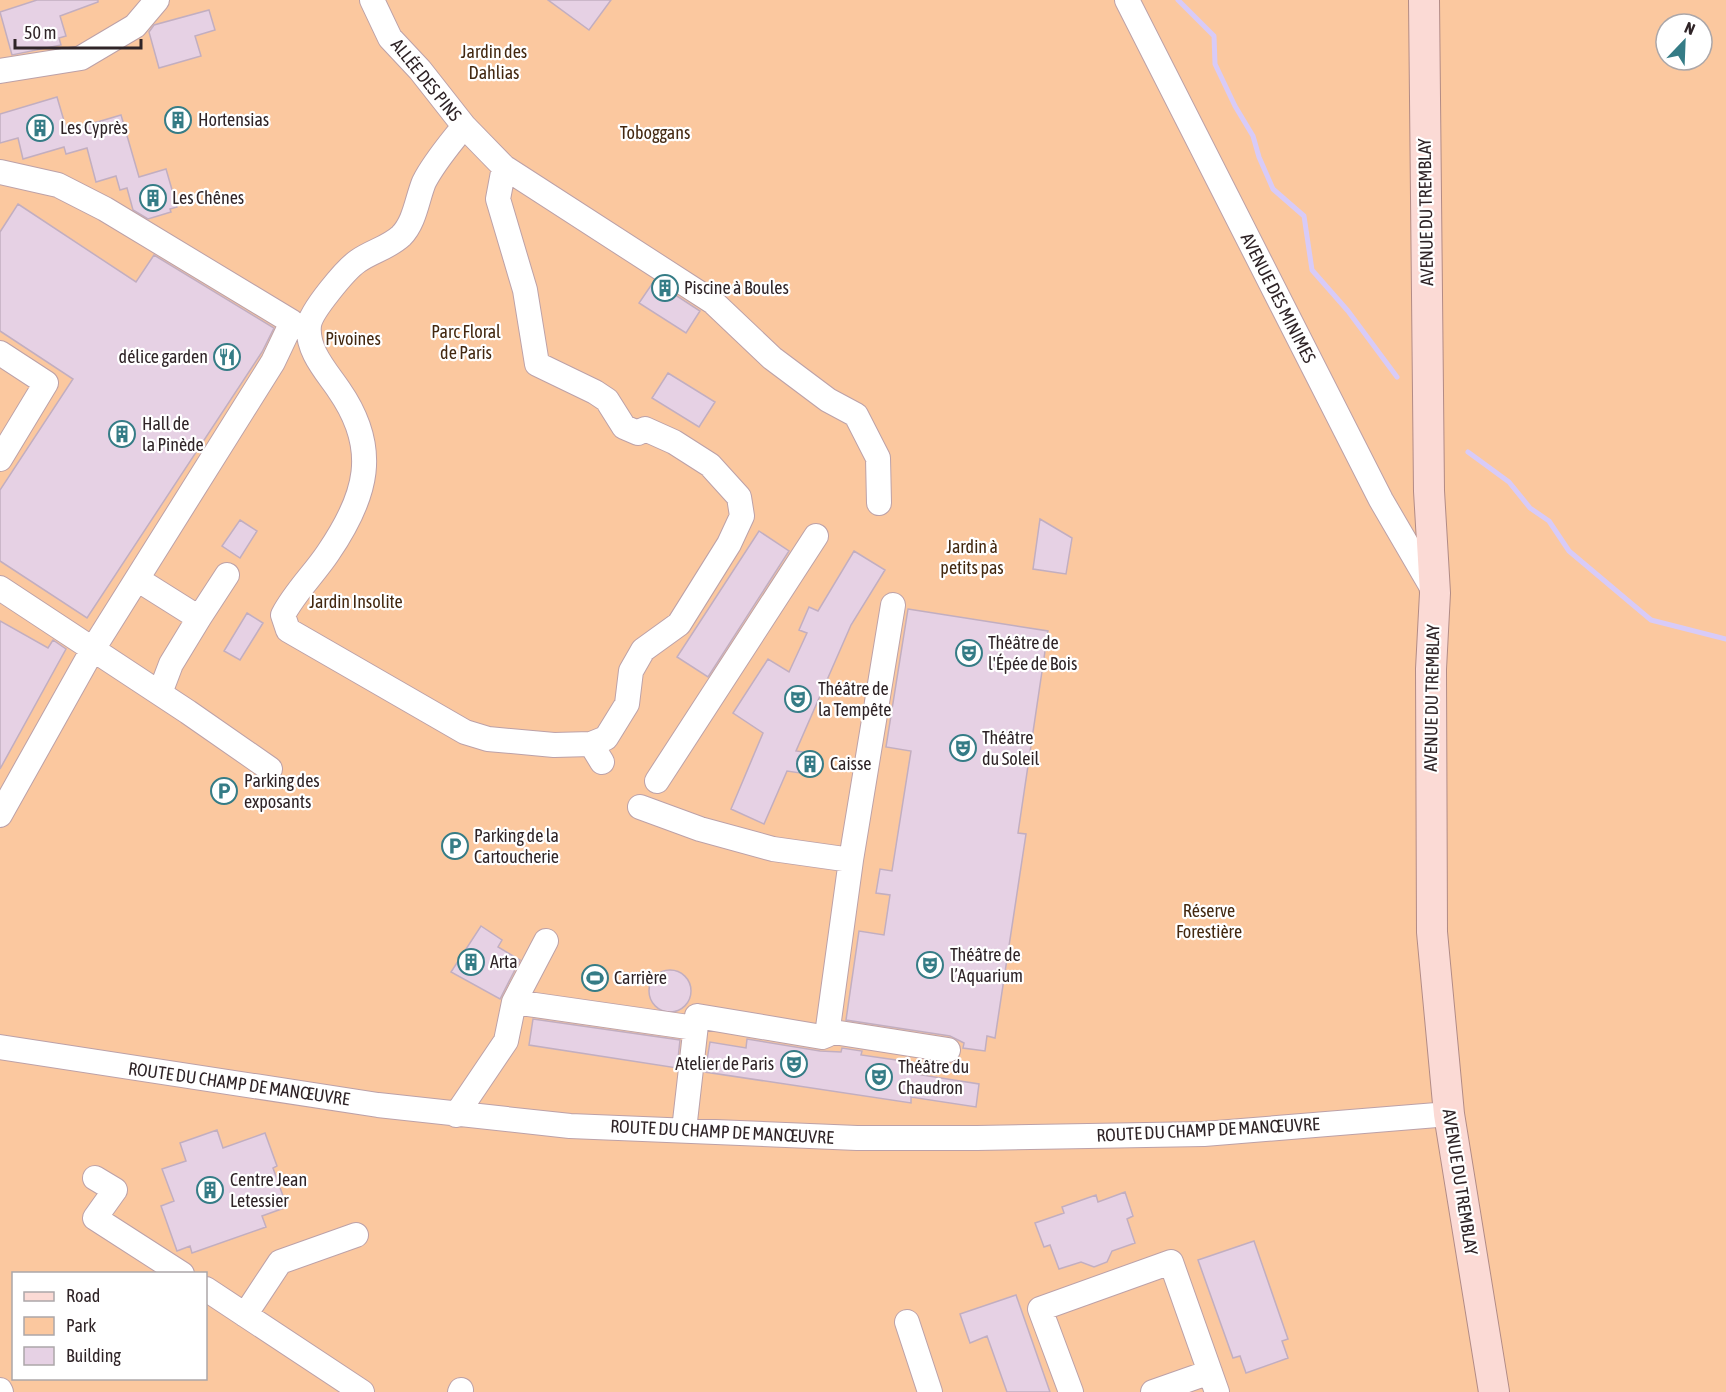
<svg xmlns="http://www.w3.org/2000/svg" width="1726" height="1392" font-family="'Asap Condensed',sans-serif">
	<rect width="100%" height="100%" fill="#fee6ec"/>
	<path fill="#fbc89f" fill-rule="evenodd" d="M0 0H1726V1392H0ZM1666 24H1702V60H1666ZM14 1274H206V1378H14Z"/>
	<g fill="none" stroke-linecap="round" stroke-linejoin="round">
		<path stroke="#d8cbf8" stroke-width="5" d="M1178 0 1214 36 1215 64 1235 106 1253 136 1259 157 1273 189 1304 216 1312 270 1348 311 1397 377
			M1468 452 1509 482 1530 508 1549 521 1569 551 1651 620 1726 639"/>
	</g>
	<path fill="#e6d1e4" stroke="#c2aec0" stroke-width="1.5" d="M37 0H98V2L60 16 66 36 59 38 61 45 12 55 0 12Z
		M548 0H611L589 30Z
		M209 10 215 30 195 36 201 56 159 68 149 32 154 25Z
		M57 97 67 131 121 115 139 177 166 169 177 207 170 209 171 212 148 219 133 210 127 188 120 190 116 176 96 182 87 148 66 154 64 147 23 159 18 138 0 143V114Z
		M18 204 136 282 154 255 274 328 262 352 87 618 0 561V490L73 379 0 331V232Z
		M654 281 700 311 686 333 639 303Z
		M668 373 715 402 699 427 652 398Z
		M1040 519 1072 538 1066 574 1033 569Z
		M240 520 257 531 240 558 222 546Z
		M759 531 789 551 708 677 677 657Z
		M854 551 885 570 851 625 796 751 817 754 814 775 787 771 764 824 731 809 763 733 733 713 768 659 789 672 807 633 799 630 809 607 818 611Z
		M908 609 1048 631 1018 833 1026 834 995 1038 987 1036 985 1051 963 1048 964 1043 950 1036 846 1020 859 931 884 935 890 895 876 893 880 869 892 871 911 751 886 747Z
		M247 613 263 623 240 660 224 651Z
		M0 621 48 648 53 640 66 649 0 769Z
		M481 926 502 940 498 947 520 960 500 999 451 972Z
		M649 991a21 21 0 1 1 42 0a21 21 0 1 1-42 0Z
		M533 1019 680 1040 677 1068 529 1045Z
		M747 1039 820 1051 841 1052 842 1048 862 1051 861 1055 917 1063 915 1074 979 1084 976 1107 911 1097V1103L705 1072 710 1042 746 1048Z
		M217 1130 223 1148 265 1133 277 1166 273 1168 287 1207 262 1216 266 1227 192 1253 190 1246 177 1251 161 1206 174 1201 162 1169 186 1161 180 1143Z
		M1125 1192 1133 1216 1127 1219 1135 1243 1112 1251 1107 1262 1094 1267 1081 1262 1059 1269 1050 1245 1044 1247 1035 1223 1064 1213 1062 1207 1096 1195 1098 1202Z
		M1254 1241 1288 1339 1282 1341 1288 1358 1246 1373 1240 1356 1233 1358 1198 1260Z
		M1016 1295 1050 1392H1007L987 1336 970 1343 960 1314Z"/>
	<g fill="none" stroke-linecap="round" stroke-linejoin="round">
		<defs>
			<path id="minor" d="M372 0 390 38 420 70 464 126 504 167 713 302 772 358 828 400 856 415 878 458 879 503
				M1127 0 1381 500 1434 591
				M0 71 81 58 135 26 157 0
				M464 126C450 144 434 162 424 182 417 199 415 222 401 236 388 248 372 251 358 261 346 269 311 311 309 325 306 350 327 372 339 390 380 449 367 496 328 553 314 574 295 592 283 615L288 630 465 732 488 739 554 745 591 744 606 738 627 704 631 671 643 650 679 624 729 544 742 516 739 497 710 465 674 442 645 429 638 433 624 427 607 400 595 392 537 364 525 290 498 199 504 167
				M0 172 58 185 105 209 292 322 273 362 93 649 0 815
				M0 353 46 383 0 459
				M137 579 199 618 227 575
				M0 588 188 712 270 769
				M160 693 171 664 199 618
				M591 744 602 762
				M657 781 816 536
				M640 807 700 829 773 849 851 860
				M514 1002 695 1028
				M827 1031 948 1050
				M0 1047 378 1105 570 1126 857 1138H977L1204 1134 1449 1114
				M456 1115 506 1041 514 1002 546 941
				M684 1130 697 1016 822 1037 827 1035 851 860 893 605
				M95 1178 115 1190 95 1218 182 1274
				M206 1289 362 1392
				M245 1315 280 1262 356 1235
				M907 1322 930 1392
				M0 1390 1 1392
				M460 1392 461 1390
				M1071 1392 1040 1309 1171 1262 1217 1392
				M1153 1392 1210 1372"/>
			<path id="major" d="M1424 0 1429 491 1435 593 1431 669 1432 932 1449 1114 1494 1392"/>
		</defs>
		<use href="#minor" stroke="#bca1a8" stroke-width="26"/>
		<use href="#major" stroke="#b28b86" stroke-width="32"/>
		<use href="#minor" stroke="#fff" stroke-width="24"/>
		<use href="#major" stroke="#fbdad5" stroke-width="30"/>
	</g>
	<defs>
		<symbol id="building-ring" viewBox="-11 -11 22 22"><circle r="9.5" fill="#fff" stroke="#357c86" stroke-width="1.5"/><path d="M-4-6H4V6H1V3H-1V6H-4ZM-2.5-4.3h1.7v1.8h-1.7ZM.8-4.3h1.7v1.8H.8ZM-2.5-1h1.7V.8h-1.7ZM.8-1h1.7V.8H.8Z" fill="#357c86"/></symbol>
		<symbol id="restaurant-ring" viewBox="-11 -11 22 22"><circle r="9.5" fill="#fff" stroke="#357c86" stroke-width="1.5"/><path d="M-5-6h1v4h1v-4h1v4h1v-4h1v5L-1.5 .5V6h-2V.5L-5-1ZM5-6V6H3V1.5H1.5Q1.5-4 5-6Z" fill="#357c86"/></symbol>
		<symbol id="theatre-ring" viewBox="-11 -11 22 22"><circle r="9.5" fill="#fff" stroke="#357c86" stroke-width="1.5"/><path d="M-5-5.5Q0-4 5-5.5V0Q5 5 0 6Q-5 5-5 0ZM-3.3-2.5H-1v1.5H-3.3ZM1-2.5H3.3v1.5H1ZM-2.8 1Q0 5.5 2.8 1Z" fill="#357c86"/></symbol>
		<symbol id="parking-ring" viewBox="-11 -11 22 22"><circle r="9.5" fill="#fff" stroke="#357c86" stroke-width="1.5"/><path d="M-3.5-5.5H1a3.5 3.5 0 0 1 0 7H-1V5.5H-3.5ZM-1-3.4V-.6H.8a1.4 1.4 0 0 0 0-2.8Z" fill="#357c86"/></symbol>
		<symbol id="stadium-ring" viewBox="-11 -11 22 22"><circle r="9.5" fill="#fff" stroke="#357c86" stroke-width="1.5"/><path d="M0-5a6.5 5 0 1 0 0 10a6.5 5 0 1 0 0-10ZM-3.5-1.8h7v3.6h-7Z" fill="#357c86"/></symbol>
	</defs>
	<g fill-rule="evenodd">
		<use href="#building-ring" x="163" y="105" width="30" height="30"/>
		<use href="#building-ring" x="25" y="113" width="30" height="30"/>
		<use href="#building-ring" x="138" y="183" width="30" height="30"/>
		<use href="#building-ring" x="650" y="273" width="30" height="30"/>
		<use href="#restaurant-ring" x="212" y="342" width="30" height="30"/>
		<use href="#building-ring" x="107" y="419" width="30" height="30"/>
		<use href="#theatre-ring" x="954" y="638" width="30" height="30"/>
		<use href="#theatre-ring" x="783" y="684" width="30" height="30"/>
		<use href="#theatre-ring" x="948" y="733" width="30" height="30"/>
		<use href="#building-ring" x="795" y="749" width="30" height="30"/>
		<use href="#parking-ring" x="209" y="776" width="30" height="30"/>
		<use href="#parking-ring" x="440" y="831" width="30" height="30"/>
		<use href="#building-ring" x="456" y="947" width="30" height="30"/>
		<use href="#theatre-ring" x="915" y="950" width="30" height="30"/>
		<use href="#stadium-ring" x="580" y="963" width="30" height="30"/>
		<use href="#theatre-ring" x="779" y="1049" width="30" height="30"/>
		<use href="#theatre-ring" x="864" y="1062" width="30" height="30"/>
		<use href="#building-ring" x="195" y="1175" width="30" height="30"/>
	</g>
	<g text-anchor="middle" stroke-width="4.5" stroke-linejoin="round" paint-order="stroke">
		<g font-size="18" fill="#432810" stroke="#fff">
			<text x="494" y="58">Jardin des<tspan x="494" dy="21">Dahlias</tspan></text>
			<text x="655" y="139">Toboggans</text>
			<text x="466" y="338">Parc Floral<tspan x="466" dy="21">de Paris</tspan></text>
			<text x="353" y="345">Pivoines</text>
			<text x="972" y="553">Jardin à<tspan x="972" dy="21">petits pas</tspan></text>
			<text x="356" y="608">Jardin Insolite</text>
			<text x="1209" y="917">Réserve<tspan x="1209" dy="21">Forestière</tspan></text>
		</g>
		<g font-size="18" fill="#2f2427" stroke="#fff">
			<text transform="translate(426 80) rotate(51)" y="6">ALLÉE DES PINS</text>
			<text transform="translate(1426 212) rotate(-91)" y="6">AVENUE DU TREMBLAY</text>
			<text transform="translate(1278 298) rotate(63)" y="6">AVENUE DES MINIMES</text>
			<text transform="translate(1432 698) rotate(-89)" y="6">AVENUE DU TREMBLAY</text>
			<text transform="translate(239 1084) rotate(8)" y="6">ROUTE DU CHAMP DE MANŒUVRE</text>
			<text transform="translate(1208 1130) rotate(-3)" y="6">ROUTE DU CHAMP DE MANŒUVRE</text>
			<text transform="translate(722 1132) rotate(3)" y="6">ROUTE DU CHAMP DE MANŒUVRE</text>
			<text transform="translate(1460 1182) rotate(81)" y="6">AVENUE DU TREMBLAY</text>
		</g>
		<g font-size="18" fill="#2f2427" stroke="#fff" text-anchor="start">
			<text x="198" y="126">Hortensias</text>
			<text x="60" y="134">Les Cyprès</text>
			<text x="172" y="204">Les Chênes</text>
			<text x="684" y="294">Piscine à Boules</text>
			<text x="208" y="363" text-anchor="end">délice garden</text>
			<text x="142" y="430">Hall de<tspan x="142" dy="21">la Pinède</tspan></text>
			<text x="988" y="649">Théâtre de<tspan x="988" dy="21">l'Épée de Bois</tspan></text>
			<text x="818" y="695">Théâtre de<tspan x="818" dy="21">la Tempête</tspan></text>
			<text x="982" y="744">Théâtre<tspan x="982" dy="21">du Soleil</tspan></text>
			<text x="830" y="770">Caisse</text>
			<text x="244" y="787">Parking des<tspan x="244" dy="21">exposants</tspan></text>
			<text x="474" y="842">Parking de la<tspan x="474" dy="21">Cartoucherie</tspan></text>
			<text x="950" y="961">Théâtre de<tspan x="950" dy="21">l’Aquarium</tspan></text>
			<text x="490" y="968">Arta</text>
			<text x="614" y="984">Carrière</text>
			<text x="774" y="1070" text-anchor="end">Atelier de Paris</text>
			<text x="898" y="1073">Théâtre du<tspan x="898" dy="21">Chaudron</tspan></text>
			<text x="230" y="1186">Centre Jean<tspan x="230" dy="21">Letessier</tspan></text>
		</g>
	</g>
	<rect x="12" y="1272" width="195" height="108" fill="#ffffff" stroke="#aca7a9" stroke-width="1.5"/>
	<rect x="24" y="1292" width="30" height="9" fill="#fbdad5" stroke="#aca7a9" stroke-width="1.5"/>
	<text x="66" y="1302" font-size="18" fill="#2f2427">Road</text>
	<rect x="24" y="1317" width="30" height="18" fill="#fbc89f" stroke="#aca7a9" stroke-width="1.5"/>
	<text x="66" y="1332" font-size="18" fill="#2f2427">Park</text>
	<rect x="24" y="1347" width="30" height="18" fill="#e6d1e4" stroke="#aca7a9" stroke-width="1.5"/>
	<text x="66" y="1362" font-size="18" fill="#2f2427">Building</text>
	<g transform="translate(1684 42) rotate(23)"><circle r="28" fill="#ffffff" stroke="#aca7a9" stroke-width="1.5"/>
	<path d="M0-4.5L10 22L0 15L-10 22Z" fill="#357c86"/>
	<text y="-9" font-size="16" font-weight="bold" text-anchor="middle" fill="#2f2427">N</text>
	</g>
	<path d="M15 39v9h126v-9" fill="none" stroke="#2f2427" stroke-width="3"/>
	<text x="24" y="39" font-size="18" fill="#2f2427" stroke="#ffffff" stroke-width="4.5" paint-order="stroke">50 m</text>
</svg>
